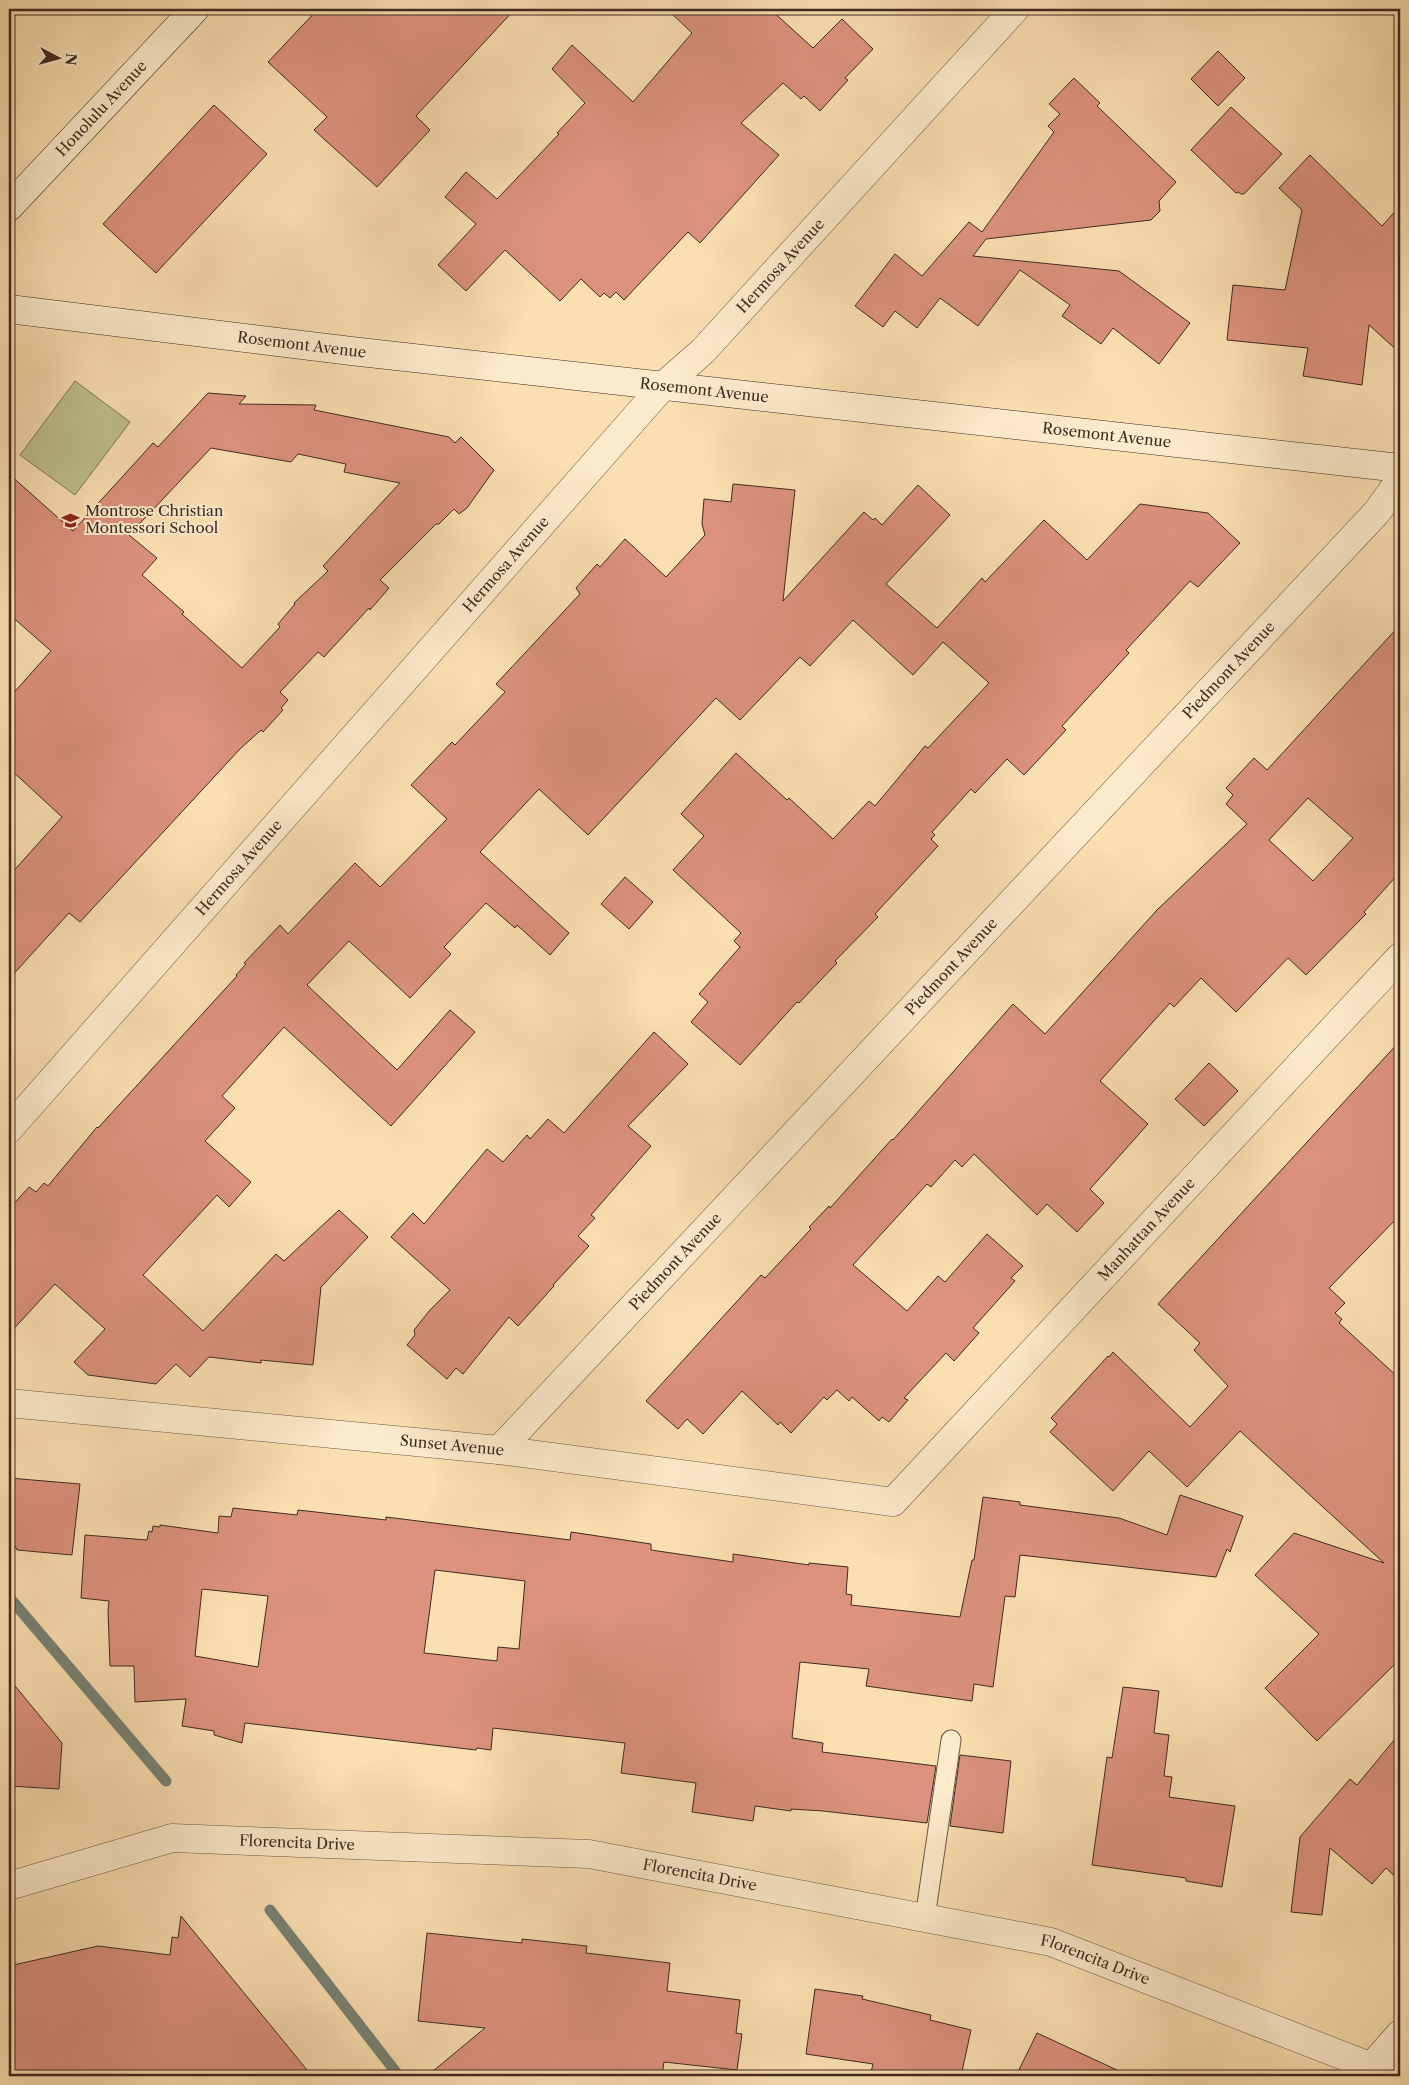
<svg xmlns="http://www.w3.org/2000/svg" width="1409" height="2085" font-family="'Libre Caslon Text',serif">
	<rect width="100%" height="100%" fill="#fadfb1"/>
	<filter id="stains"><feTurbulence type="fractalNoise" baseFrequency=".004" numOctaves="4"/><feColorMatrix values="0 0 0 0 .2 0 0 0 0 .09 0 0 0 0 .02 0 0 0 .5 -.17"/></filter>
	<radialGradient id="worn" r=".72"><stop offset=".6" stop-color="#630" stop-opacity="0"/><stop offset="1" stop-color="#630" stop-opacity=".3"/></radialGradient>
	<path fill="#bfc18b" stroke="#7e7656" d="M75 381 130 422 75 495 20 455Z"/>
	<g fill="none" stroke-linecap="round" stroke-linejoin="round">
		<path stroke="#788276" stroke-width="11" d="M9 1597 166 1781
			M270 1910 399 2076"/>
	</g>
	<path fill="#dc927d" stroke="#3e2b22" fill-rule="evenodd" d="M318 9H515L416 116 430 130 377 187 314 130 327 117 268 62Z
		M667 9H770L813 48 842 19 873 49 845 78 848 80 820 111 804 96 801 99 783 83 741 123 779 155 700 243 688 232 624 300 616 292 610 298 604 293 600 297 581 279 560 301 505 250 466 291 438 265 476 224 445 197 466 172 497 199 559 134 557 133 585 103 552 69 572 45 633 102 692 33Z
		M1218 51 1245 78 1218 106 1191 79Z
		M1074 78 1100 103 1097 106 1176 182 1159 201 1160 211 1151 220 986 239 973 256 1119 271 1190 323 1159 364 1113 328 1101 344 1062 316 1070 305 1020 270 978 326 940 298 917 328 895 311 883 327 855 306 895 254 922 276 969 222 982 232 1054 132 1048 126 1060 114 1049 104Z
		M214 105 267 154 156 273 103 224Z
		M1231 107 1282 154 1244 194H1241L1238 192 1236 193 1191 150Z
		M1310 155 1382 226 1400 206V353L1369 325 1362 385 1303 376 1308 348 1227 340 1233 285 1285 290 1302 210 1279 188Z
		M208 393 246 396 239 404 316 405 314 410 449 437 455 443 461 437 494 470 467 508 459 514 454 509 439 524H436L380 580 389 588 370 610 369 608 324 657 318 652 280 692 288 700 281 708 283 710 263 732 261 730 240 749 80 922 69 913 9 979V876L62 817 9 768V698L51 651 9 614V474L73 531 153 443 158 447ZM211 448 291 462 298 454 346 464 344 472 400 483 323 566 328 571 294 603 295 604 278 624 280 627 242 668 182 614 184 612 142 575 157 558 129 535Z
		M733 484 795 490 783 601 864 512 873 520 875 518 882 525 918 485 950 515 886 584 937 628 982 578 985 582 1044 520 1087 560 1140 504 1208 513 1240 543 1198 587 1190 581 1126 650 1129 653 1062 726 1066 730 1024 775 1007 759 975 793 971 789 932 832 935 835 931 839 938 846 875 914 878 917 835 961 837 963 799 1003 797 1002 740 1065 691 1022 708 1002 699 994 740 947 734 941 741 933 673 870 704 836 681 814 736 753 787 800 789 798 833 839 869 801 875 806 925 746 928 748 989 683 943 642 913 675 853 620 810 666 800 657 740 720 716 698 588 835 539 789 480 852 569 933 550 955 517 925 515 928 486 903 444 947 451 954 410 998 349 941 307 985 397 1070 450 1010 475 1032 391 1126 284 1027 222 1096 235 1108 205 1141 251 1182 229 1207 217 1195 143 1275 203 1331 276 1254 284 1261 339 1210 368 1237 321 1287 313 1365 261 1360V1363L209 1357 190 1377 176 1364 156 1384 88 1375 74 1362 105 1329 55 1284 9 1334V1209L29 1187 36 1192 44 1183 48 1186 97 1127 98 1128 237 976 236 975 246 964 244 963 280 925 288 934 355 863 380 887 447 819 411 785 452 742 455 745 505 692 496 684 580 594 576 588 597 564 600 567 625 539 666 577 705 535 702 524 704 499 731 502Z
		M1400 625V872L1364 912 1366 914 1306 975 1288 958 1236 1012 1201 978 1174 1007 1170 1003 1100 1081 1148 1124 1090 1189 1104 1203 1077 1232 1047 1204 1037 1215 974 1154 962 1167 955 1160 931 1187 927 1184 853 1265 907 1311 938 1276 945 1282 987 1234 1023 1266 1011 1278 1015 1281 973 1328 979 1333 954 1361 946 1353 904 1398 908 1400 889 1422 882 1417 879 1421 852 1397 849 1401 837 1390 827 1400 824 1397 791 1433 780 1422 778 1425 742 1391 703 1434 687 1419 678 1429 646 1401 761 1275 765 1278 811 1229 809 1227 829 1206 830 1208 892 1139 893 1140 1013 1004 1045 1034 1157 910 1247 824 1226 804 1233 795 1226 788 1254 758 1267 770ZM1308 798 1353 838 1313 881 1269 840Z
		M625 877 653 902 629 929 601 904Z
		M654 1032 688 1064 628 1126 651 1146 591 1215 595 1218 578 1236 589 1246 553 1285 554 1286 518 1326 509 1317 463 1374 456 1368 447 1379 407 1345 415 1335 414 1330 430 1310 450 1290 391 1237 413 1213 424 1224 487 1149 503 1162 527 1135 530 1139 548 1119 564 1133Z
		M1400 1041V1215L1329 1288 1345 1303 1335 1313 1342 1319 1339 1323 1400 1379V1659L1317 1741 1265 1688 1319 1634 1255 1575 1294 1533 1384 1563 1240 1431 1187 1487 1149 1451 1113 1491 1050 1432 1057 1424 1051 1418 1108 1356 1109 1357 1113 1352 1190 1427 1228 1386 1194 1350 1200 1343 1158 1304Z
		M1209 1063 1238 1091 1204 1126 1175 1099Z
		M9 1478 80 1484 72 1555 17 1550 9 1533Z
		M1180 1495 1243 1516 1230 1552 1227 1549 1216 1577 1020 1555 1015 1597 1005 1596 993 1687 974 1684 972 1701 866 1686 869 1669 800 1662 792 1738 823 1743 822 1752 936 1766 927 1823 823 1811 791 1809V1811L755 1806 753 1821 692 1812 696 1783 621 1773 625 1743 493 1728 491 1750 477 1748 476 1750 245 1723 242 1743 214 1735V1731L182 1726 186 1699 135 1702 134 1666H110L108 1611 109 1601 81 1598 85 1535 147 1540 149 1531 152 1532 153 1526 160 1527V1525L218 1533 219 1516 231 1517 233 1508 297 1515 298 1510 386 1520V1517L570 1540 571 1532 651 1544V1550L733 1562V1554L809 1565V1563L848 1567 846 1594 852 1595 851 1605 960 1617 972 1560H974L983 1497 1020 1502V1505L1119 1518 1167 1535ZM435 1570 525 1581 519 1649 498 1647 497 1661 424 1653ZM202 1589 268 1596 258 1667 195 1656Z
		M11 1681 62 1743 59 1789 9 1786Z
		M1123 1687 1159 1691 1154 1733 1169 1735 1164 1776 1172 1777 1169 1797 1235 1806 1222 1887 1186 1881V1878L1092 1865 1107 1757 1112 1758Z
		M1400 1733V1881L1386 1868 1372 1884 1330 1848 1322 1915 1291 1912 1300 1837 1350 1779 1357 1785Z
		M960 1755 1011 1761 1003 1833 950 1826Z
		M181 1916 312 2076H55L9 2070V1966L98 1946 170 1955 172 1937 178 1938Z
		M427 1933 522 1943V1939L587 1946 586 1953 670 1963 667 1991 740 2000 736 2033 742 2034 737 2070 664 2062 662 2076H427L485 2028 418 2021Z
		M815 1989 863 1996 862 1999 931 2015 930 2020 971 2030 961 2076H870L873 2064 806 2054Z
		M1037 2033 1130 2076H1016Z"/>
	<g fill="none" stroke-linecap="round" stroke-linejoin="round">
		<defs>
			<path id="lane" d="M925 1918 951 1740"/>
			<g id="street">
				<path id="s1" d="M9 1129 663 386 703 351 1015 9"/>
				<path id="s2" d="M9 1403 499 1450 893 1502 1400 957"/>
				<path id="s3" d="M499 1450 1377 512 1400 480"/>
				<path id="s4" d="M9 1886 172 1838 589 1854 1051 1942 1395 2076"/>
			</g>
			<g id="secondary">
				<path id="s5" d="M9 207 195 9"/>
				<path id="s6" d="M9 309 351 351 1400 468"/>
				<path d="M1363 2076 1400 2034"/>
			</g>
		</defs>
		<use href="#lane" stroke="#6d5846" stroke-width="21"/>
		<use href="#street" stroke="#6d5846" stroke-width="29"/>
		<use href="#secondary" stroke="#3e2b22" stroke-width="29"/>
		<use href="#lane" stroke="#fceacc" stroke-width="19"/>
		<use href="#street" stroke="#fceacc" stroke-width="28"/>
		<use href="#secondary" stroke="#fceacc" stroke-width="28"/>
	</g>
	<defs>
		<symbol id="school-bare" viewBox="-9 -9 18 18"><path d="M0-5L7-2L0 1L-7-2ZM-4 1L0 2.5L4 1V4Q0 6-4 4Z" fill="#8f2418" stroke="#fceacc" stroke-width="2.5" paint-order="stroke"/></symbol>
	</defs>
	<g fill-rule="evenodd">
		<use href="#school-bare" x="58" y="508" width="25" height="25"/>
	</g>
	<g text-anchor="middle" stroke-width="4" stroke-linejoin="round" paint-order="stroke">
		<g font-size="15" fill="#3e2b22" stroke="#fceacc">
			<text dy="5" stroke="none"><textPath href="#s5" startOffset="135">Honolulu Avenue</textPath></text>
			<text dy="5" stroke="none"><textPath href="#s1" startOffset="1158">Hermosa Avenue</textPath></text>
			<text dy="5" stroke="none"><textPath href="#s6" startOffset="295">Rosemont Avenue</textPath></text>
			<text dy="5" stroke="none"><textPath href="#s6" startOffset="700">Rosemont Avenue</textPath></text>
			<text dy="5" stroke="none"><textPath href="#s6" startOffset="1105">Rosemont Avenue</textPath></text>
			<text dy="5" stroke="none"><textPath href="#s1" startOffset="752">Hermosa Avenue</textPath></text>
			<text dy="5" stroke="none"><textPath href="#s3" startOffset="1068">Piedmont Avenue</textPath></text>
			<text dy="5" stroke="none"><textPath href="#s1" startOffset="348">Hermosa Avenue</textPath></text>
			<text dy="5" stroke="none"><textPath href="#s3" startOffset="662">Piedmont Avenue</textPath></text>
			<text dy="5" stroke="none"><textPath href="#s2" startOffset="1262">Manhattan Avenue</textPath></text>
			<text dy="5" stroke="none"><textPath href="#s3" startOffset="258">Piedmont Avenue</textPath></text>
			<text dy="5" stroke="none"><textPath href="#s2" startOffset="445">Sunset Avenue</textPath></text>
			<text dy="5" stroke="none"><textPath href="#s4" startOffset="295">Florencita Drive</textPath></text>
			<text dy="5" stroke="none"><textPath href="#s4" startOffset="700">Florencita Drive</textPath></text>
			<text dy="5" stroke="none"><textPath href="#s4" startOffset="1105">Florencita Drive</textPath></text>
		</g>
		<g font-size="15" fill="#3e2b22" stroke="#fceacc" text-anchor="start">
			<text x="85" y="516">Montrose Christian<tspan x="85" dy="17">Montessori School</tspan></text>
		</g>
	</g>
	<rect width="1409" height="2085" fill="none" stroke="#fadfb1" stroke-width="30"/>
	<rect x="10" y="10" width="1389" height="2065" fill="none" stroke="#3e2b22" stroke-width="2.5"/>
	<rect x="15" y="15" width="1379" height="2055" fill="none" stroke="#3e2b22"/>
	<g transform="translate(58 58) rotate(96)" stroke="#fceacc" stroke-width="4" paint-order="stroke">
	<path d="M0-4L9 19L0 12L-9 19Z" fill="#3e2b22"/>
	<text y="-8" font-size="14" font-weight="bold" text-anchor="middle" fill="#3e2b22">N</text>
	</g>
	<rect width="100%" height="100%" filter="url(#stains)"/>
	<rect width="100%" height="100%" fill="url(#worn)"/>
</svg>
